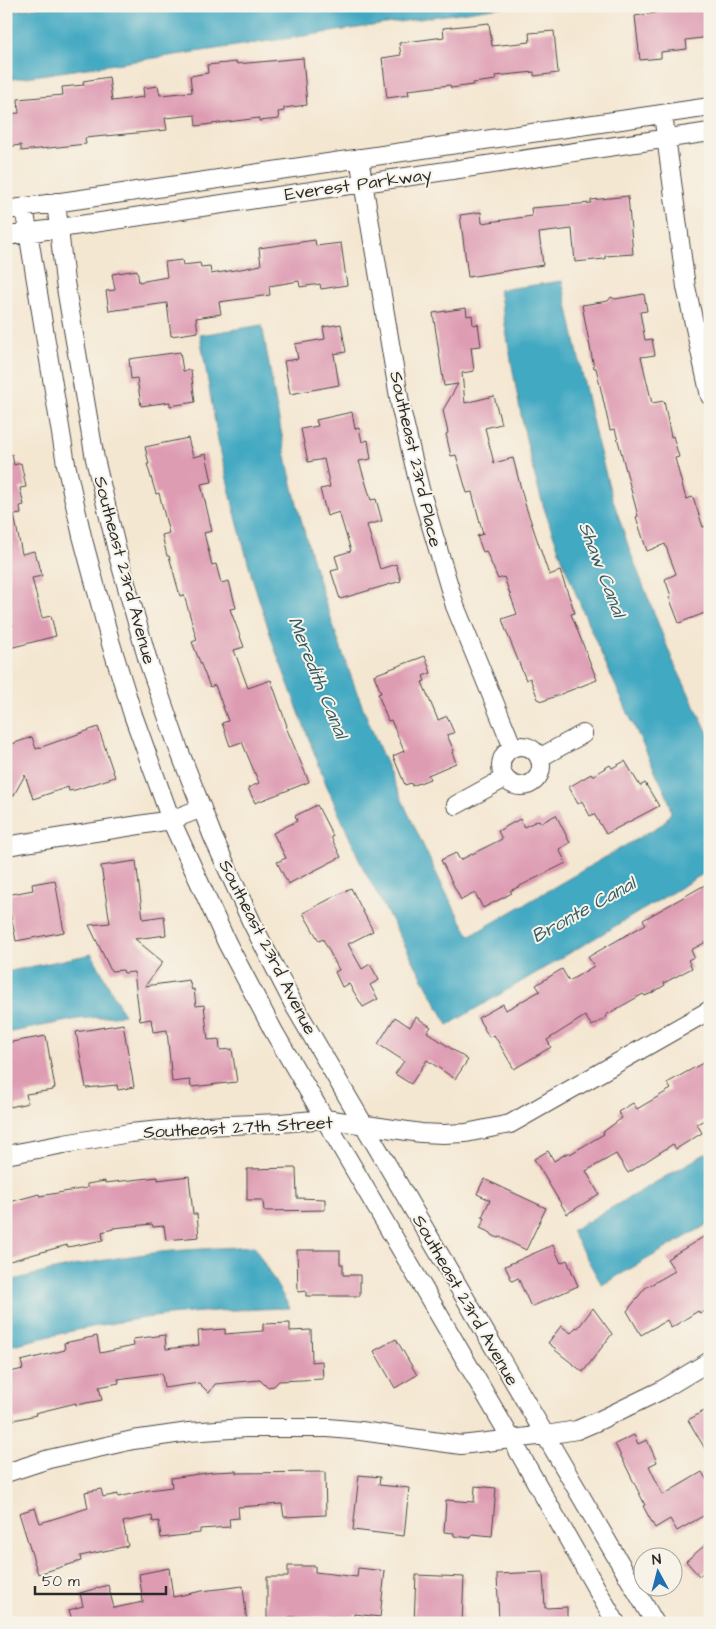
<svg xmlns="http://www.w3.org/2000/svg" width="716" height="1629" font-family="'Architects Daughter',sans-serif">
	<rect width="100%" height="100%" fill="#f7f3e8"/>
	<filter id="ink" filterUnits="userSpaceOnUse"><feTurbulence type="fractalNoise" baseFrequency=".02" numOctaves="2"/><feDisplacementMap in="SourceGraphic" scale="10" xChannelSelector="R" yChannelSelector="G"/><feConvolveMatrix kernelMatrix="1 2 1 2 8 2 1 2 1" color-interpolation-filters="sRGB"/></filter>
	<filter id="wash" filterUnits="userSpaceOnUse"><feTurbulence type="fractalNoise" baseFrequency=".0096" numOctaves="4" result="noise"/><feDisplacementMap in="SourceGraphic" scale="20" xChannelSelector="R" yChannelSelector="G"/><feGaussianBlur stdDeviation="1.12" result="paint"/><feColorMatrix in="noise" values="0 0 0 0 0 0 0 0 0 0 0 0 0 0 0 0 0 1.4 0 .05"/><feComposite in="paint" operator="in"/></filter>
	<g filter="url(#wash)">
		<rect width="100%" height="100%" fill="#f4e7d2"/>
		<path fill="#42a9c2" stroke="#366a76" d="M45 6H507L6 80V12Z
			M562 281 595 433 611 494 631 554 672 659 710 737V870L448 1025 363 868 326 784 275 649 252 577 234 509 218 440 200 335 262 325C272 381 281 437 294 492 323 609 365 723 417 832 433 867 450 903 470 936L664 823 671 812 668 798C625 707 581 615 548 520 523 446 513 367 499 290Z
			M92 954 124 1015 78 1019 6 1033V972Z
			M710 1151V1223L602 1285 571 1231Z
			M254 1246 290 1308C257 1309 223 1310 190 1313 128 1318 67 1331 6 1347V1282C57 1268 109 1258 161 1252 192 1249 223 1248 254 1246Z"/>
		<g id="blocks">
			<path fill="#de9cb3" d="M654 6H682V11L710 7V37L686 40 687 49 661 52V58L640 60 635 16 655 13Z
				M489 23 492 46 530 42 529 33 554 31 558 73 534 76V72L495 76 496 80 473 83V85L451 88 450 85 408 90 409 95 387 98 382 58 401 55 399 43 444 37 443 28Z
				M303 58 307 105 284 108V111L278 112 279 119 259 121V118L196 126 195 115 165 118 167 130 85 138 86 144 21 151V145L6 147V114L19 113 18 99 63 95 62 87 84 85 83 81 109 77 112 101 144 97 143 88 158 86 160 95 192 92 190 76 208 73 207 65 237 62V64Z
				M628 196 633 254 605 256V259L575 262 572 229 539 233 543 265 468 277 460 215 481 212 482 223 532 216 531 208 591 203V200Z
				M315 240 316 246 341 243 347 285 321 289 320 284 300 287 299 281 269 286 270 295 219 302 221 314 196 318 198 332 171 336 167 303 109 311 106 291 115 290 112 274 137 270 139 282 167 277 165 262 182 260 183 265 200 263 201 267 210 266 211 274 241 269 261 265 259 248Z
				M644 294 647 311 640 312 645 340 652 339 655 355 641 357 652 403 664 401 671 437 673 436 679 457 675 458 686 499 693 497 703 527 707 526 710 535V611L679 623 669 597 671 596 665 579 676 574 665 544 647 551 636 517 638 516 615 429 610 430 596 368H594L582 305 608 301 611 297 615 299Z
				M466 308 467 316 472 315 473 325 478 324 481 346 471 347 474 371 462 373 465 403 494 396 501 424 485 428 494 463 513 458 525 504 549 575 560 571 575 613 571 614 597 680 543 701 538 699 530 678 526 680 505 628 502 619 517 614 504 577 498 579 486 551 483 552 477 536 483 534 472 492 467 493 456 455 451 456 446 434 448 433 443 410 458 384 444 386 433 313Z
				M341 324 346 352 334 354 339 385 290 394 284 361 298 359 295 344 325 339 323 327Z
				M180 352 183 371 191 370 195 402 170 406V402L141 406 137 378 131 379 129 359Z
				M352 412 355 429 359 428 362 442 368 440 371 459 359 461 371 500 376 499 382 521 367 525 380 569 396 564 401 581 340 599 331 571 339 569 335 556 351 551 339 512 327 516 320 489 330 487 324 459 308 462 301 429 318 426 316 420Z
				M188 438 193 457 206 454 212 482 201 484 212 531 204 533 212 565 216 564 221 583 229 581 236 608 230 609 244 647 234 650 248 688 271 680 287 726 286 727 309 782 255 803 248 788 259 783 242 742 230 746 222 723 228 721 215 685 210 687 192 642 197 640 184 595 180 596 169 556H167L162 535 169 533 159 493 156 494 147 464H149L145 447Z
				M12 454 14 465 21 463 26 487 20 488 24 505 20 506 21 514 14 515 22 554 34 551 36 559H38L42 576 32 578 42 618 51 616 56 636 6 649V627L13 626 6 600V455Z
				M425 656 431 673 423 676 425 681 422 682 438 720 447 716 454 733 447 735 454 751 452 752 456 763 428 775 430 779 412 786 411 783 405 785 393 756 404 751 391 720 388 721 378 694 381 693 374 675Z
				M98 727 115 777 75 790 69 791 68 787 33 799 25 775 6 809V746L32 737 36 749Z
				M625 761 640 786 645 783 659 806 606 834 594 814 590 816 582 801 578 804 569 787 591 774 592 776 610 765 612 768Z
				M317 805 333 836 331 837 341 857 288 884 277 862 286 858 273 833 297 821 295 816Z
				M556 815 570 843 559 849 566 863 510 891 512 893 483 908 475 893 461 900 441 860 456 853 460 860 502 839 498 831 520 819 524 827 539 820 541 823Z
				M136 861 143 919 164 916 166 935 135 939 163 962 145 986 189 980 192 990 194 989 196 1006 204 1005 208 1040 219 1039 220 1050 232 1049 237 1082 191 1087 190 1080 172 1082 167 1030 153 1032 151 1019 140 1021 134 972 124 973 123 970 111 971 89 925 110 923 101 866Z
				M55 880 64 932 16 941 7 895 33 890 32 884Z
				M710 882V940L691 950 694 957 688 960 692 968 664 983 665 985 652 993 645 996 643 994 606 1015 607 1017 592 1026 585 1016 547 1040 551 1047 514 1069 494 1035 489 1037 478 1018 503 1004 506 1010 540 991 536 985 562 969 569 981 594 966 588 957 646 924 643 920Z
				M351 888 373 931 348 944 362 969 370 964 379 980 370 985 378 999 363 1007 349 984 342 987 335 972 339 970 323 939 319 941 303 913Z
				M395 1017 410 1027 416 1017 431 1027 427 1032 468 1060 455 1079 427 1060 411 1084 395 1074 404 1061 378 1044Z
				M123 1024 134 1087 118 1090 117 1085 86 1088 76 1032Z
				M46 1036 55 1088H53V1090L26 1094 28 1103 10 1107 6 1086V1043Z
				M710 1059V1117L697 1124 702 1133 676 1149 673 1144 628 1173 616 1154 586 1171 599 1194 567 1214 534 1159 548 1151 554 1161 569 1152 570 1154 604 1134 603 1132 622 1118 618 1112 633 1103 637 1109 671 1089 667 1083Z
				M296 1168 297 1198 325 1199V1210L264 1211 263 1200H247V1169Z
				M189 1176 193 1214H197L199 1237 166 1240 164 1226 153 1227 152 1224 113 1228V1229L102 1232 103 1240 68 1247 67 1245 6 1262V1203L39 1194 40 1196 87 1188V1184L105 1181V1183L158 1177V1180Z
				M484 1179 546 1208 526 1250 500 1237 498 1238 492 1235 491 1233 480 1228 485 1218 482 1217 490 1200 477 1194Z
				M710 1233V1308L700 1314 698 1311 671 1328 667 1320 641 1335 627 1311 645 1288 675 1271 667 1259Z
				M553 1245 561 1263 567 1260 578 1286 531 1307 518 1278 512 1281 505 1266Z
				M297 1250H340V1264H343V1275H360V1296H306V1291L298 1292Z
				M593 1308 612 1334 583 1372 555 1350 556 1349 548 1343 561 1326 571 1333 576 1327 578 1328Z
				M290 1323V1331L311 1330 312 1362 322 1361 323 1379 279 1381 274 1386 267 1387 260 1380 215 1384 209 1393 199 1383 164 1388 162 1373 118 1379 119 1383 99 1387 102 1400 76 1405V1403L35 1413 36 1415 14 1420 6 1388V1373L23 1369 21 1361 65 1350 64 1343 97 1336 100 1353 134 1346 133 1339 165 1335 166 1349 199 1345 198 1331 225 1329V1334L263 1331V1324Z
				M396 1339 417 1375 395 1388 374 1351Z
				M704 1411 710 1421V1457L688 1420Z
				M634 1435 638 1444 647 1440 657 1462 649 1466 663 1495 702 1472 710 1486V1512L677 1531 670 1519 655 1528 643 1506 645 1505 615 1444Z
				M236 1471V1473L325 1472 326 1515 284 1517 282 1504 238 1507 239 1518 229 1519 230 1527 200 1529V1533L161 1538 159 1521 153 1522 152 1516 123 1522 128 1546 80 1556 81 1561 38 1574 19 1513 35 1508 40 1523 88 1508 85 1492 101 1489 103 1497 118 1494V1497L149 1490 172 1487 171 1478 213 1472Z
				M359 1475 380 1477 379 1485 409 1488 404 1536 353 1530Z
				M475 1486 496 1488 492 1536 472 1534 471 1538 454 1536V1533L444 1532 446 1500 474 1502Z
				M710 1541V1567L699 1576 686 1561Z
				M288 1566H315V1572L357 1577 358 1568 385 1571 380 1617 354 1614 353 1623 332 1622 333 1617H289V1622H267V1577H288Z
				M169 1568 173 1597 202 1591 243 1586 247 1623H171L170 1619 146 1623H73L69 1610 83 1606 80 1593 108 1585 114 1608 143 1602 139 1574Z
				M543 1572 545 1608 567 1607V1623H499L497 1574Z
				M416 1575 464 1577 462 1623H414Z"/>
		</g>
	</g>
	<g filter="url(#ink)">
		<use href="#blocks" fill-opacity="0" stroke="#494744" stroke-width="1"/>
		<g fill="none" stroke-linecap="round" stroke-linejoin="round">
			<defs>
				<path id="minor" d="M663 114 686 287 710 396
					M359 158 401 409 420 489 455 606 513 748
					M56 202 65 282 95 459 119 559 148 661 179 750 213 837 252 923 295 1007 655 1623
					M24 207 66 464 82 536 111 644 133 715 171 820 227 943 274 1032 512 1440 616 1623
					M6 210 710 107
					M6 236 710 132
					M501 766a20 20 0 1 1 40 0a20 20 0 1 1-40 0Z
					M539 758 583 734
					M456 805 505 778
					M6 846 171 820 202 808
					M6 1155 64 1144 130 1133 204 1126 281 1123 325 1119 421 1133 443 1134 466 1133 510 1124 710 1010
					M6 1473 49 1459 133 1440 189 1432 245 1428H328L361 1431 461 1445 546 1435 577 1430 598 1421 660 1391 710 1361"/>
			</defs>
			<use href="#minor" stroke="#494744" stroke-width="20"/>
			<use href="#minor" stroke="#fff" stroke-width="18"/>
		</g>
	</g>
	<g text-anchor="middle" stroke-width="4" stroke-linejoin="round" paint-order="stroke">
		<g font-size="18" fill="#2b2b2b" stroke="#f7f3e8">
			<text transform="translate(358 184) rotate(-8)" y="6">Everest Parkway</text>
			<text transform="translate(416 459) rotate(77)" y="6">Southeast 23rd Place</text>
			<text transform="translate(125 570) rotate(75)" y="6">Southeast 23rd Avenue</text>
			<text transform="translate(268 947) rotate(63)" y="6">Southeast 23rd Avenue</text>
			<text transform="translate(238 1127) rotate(-3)" y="6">Southeast 27th Street</text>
			<text transform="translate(466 1300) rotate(60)" y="6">Southeast 23rd Avenue</text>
		</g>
		<g font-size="19" font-style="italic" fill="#345d67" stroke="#f7f3e8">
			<text transform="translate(603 569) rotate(69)" y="7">Shaw Canal</text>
			<text transform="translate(319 677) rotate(68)" y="7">Meredith Canal</text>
			<text transform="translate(583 909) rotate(-29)" y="7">Bronte Canal</text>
		</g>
	</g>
	<rect width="716" height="1629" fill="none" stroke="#f7f3e8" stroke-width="25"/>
	<g transform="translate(658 1572) rotate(353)"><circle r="24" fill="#f7f3e8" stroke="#a5a39c"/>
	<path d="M0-4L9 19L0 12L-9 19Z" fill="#1f6fb2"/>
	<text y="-8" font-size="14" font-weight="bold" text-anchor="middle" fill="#2b2b2b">N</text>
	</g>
	<path d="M35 1586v8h131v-8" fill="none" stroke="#2b2b2b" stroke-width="2.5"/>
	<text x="42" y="1586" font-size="15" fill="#2b2b2b" stroke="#f7f3e8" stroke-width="4" paint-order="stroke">50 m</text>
</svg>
